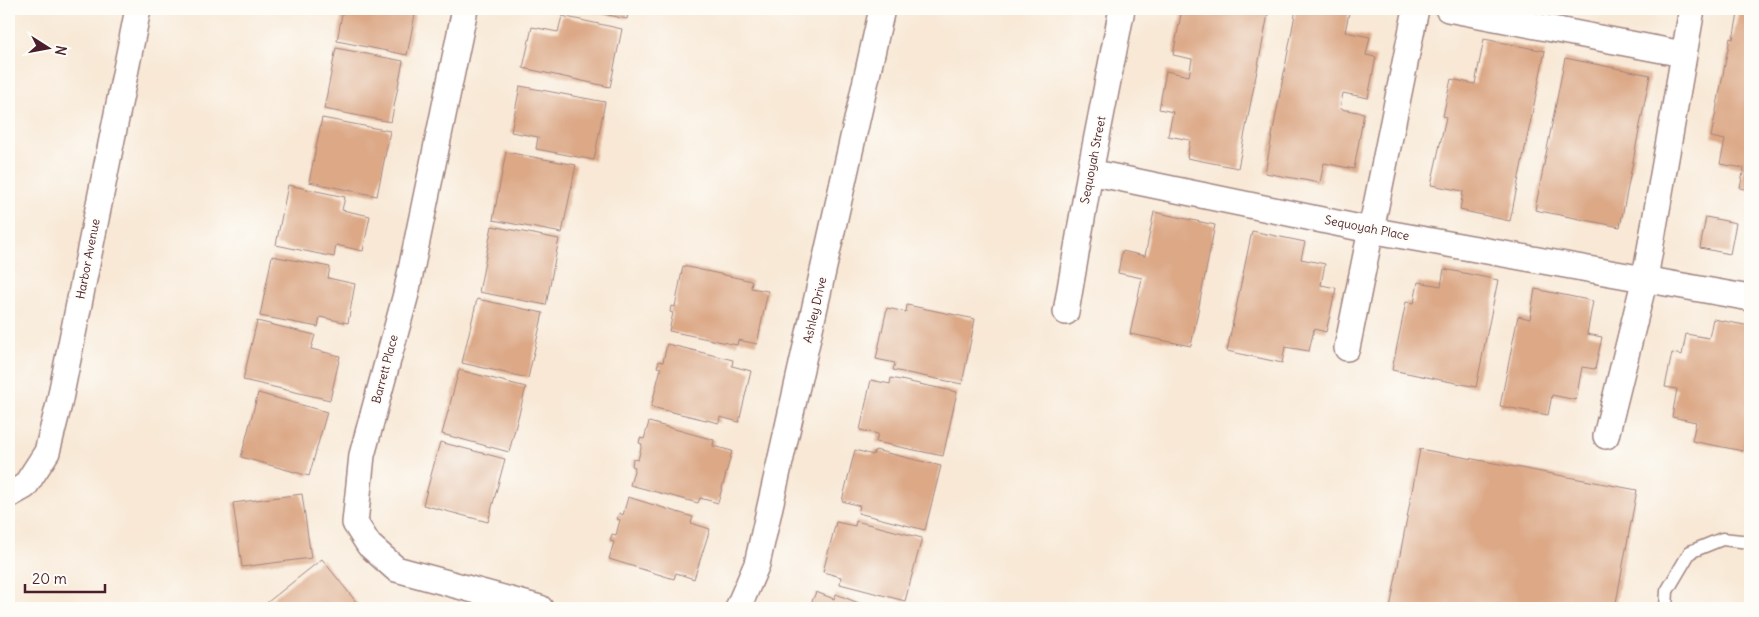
<svg xmlns="http://www.w3.org/2000/svg" width="1759" height="617" font-family="Delius,sans-serif">
	<rect width="100%" height="100%" fill="#fdfcf7"/>
	<filter id="ink" filterUnits="userSpaceOnUse"><feTurbulence type="fractalNoise" baseFrequency=".02" numOctaves="2"/><feDisplacementMap in="SourceGraphic" scale="10" xChannelSelector="R" yChannelSelector="G"/><feConvolveMatrix kernelMatrix="1 2 1 2 8 2 1 2 1" color-interpolation-filters="sRGB"/></filter>
	<filter id="wash" filterUnits="userSpaceOnUse"><feTurbulence type="fractalNoise" baseFrequency=".0096" numOctaves="4" result="noise"/><feDisplacementMap in="SourceGraphic" scale="20" xChannelSelector="R" yChannelSelector="G"/><feGaussianBlur stdDeviation="1.12" result="paint"/><feColorMatrix in="noise" values="0 0 0 0 0 0 0 0 0 0 0 0 0 0 0 0 0 1.4 0 .05"/><feComposite in="paint" operator="in"/></filter>
	<g filter="url(#wash)">
		<rect width="100%" height="100%" fill="#f8e8d5"/>
		<g id="blocks">
			<path fill="#dca886" d="M343 9H416L407 55 337 41Z
				M580 9H629L627 19Z
				M1182 9H1269L1238 168 1187 158 1190 140 1168 136 1173 112 1159 109 1166 71 1189 76 1192 59 1173 55Z
				M1296 9H1325L1349 13 1345 32 1370 37 1366 55 1376 57 1368 98 1343 93 1340 109 1364 113 1354 169 1324 163 1320 183 1265 173Z
				M1739 9H1750V190L1740 188 1744 168 1720 164 1725 140 1711 137 1730 38 1733 39Z
				M562 16 622 29 610 87 523 68 532 27 558 32Z
				M1484 39 1545 51 1510 221 1460 210 1463 191 1431 185 1446 117 1443 116 1451 79 1475 84Z
				M336 48 403 61 391 122 324 109Z
				M1565 58 1650 75 1620 227 1535 210Z
				M520 86 605 102 594 160 536 149 538 137 511 132Z
				M322 118 390 131 377 196 309 182Z
				M506 152 576 165 562 233 493 220Z
				M288 185 345 197 342 210 370 216 363 251 336 245 334 257 276 245Z
				M1154 212 1215 225 1191 346 1130 334 1142 278 1118 273 1122 251 1145 256Z
				M1706 217 1736 223 1730 254 1700 248Z
				M492 226 559 239 546 305 479 292Z
				M1252 231 1305 242 1301 259 1325 264 1321 285 1336 288 1326 332 1314 329 1309 351 1285 347 1282 363 1227 351Z
				M272 256 330 267 328 278 355 284 348 323 320 317 318 327 260 316Z
				M683 266 752 281 751 288 768 291 757 344 738 340 737 345 669 331 673 313 670 312 671 306 675 307Z
				M1444 269 1498 280 1476 387 1392 370 1406 302 1414 303 1418 282 1441 286Z
				M1535 289 1593 301 1587 334 1602 337 1595 369 1582 367 1576 400 1552 395 1548 415 1500 406 1518 316 1530 319Z
				M477 299 543 313 528 378 462 363Z
				M907 305 975 319 962 384 893 370 895 363 876 359 887 308 906 312Z
				M1713 319 1750 326V411L1743 451 1692 441 1696 422 1672 417 1677 389 1665 387 1672 353 1682 355 1686 334 1709 338Z
				M257 321 315 335 311 349 340 356 330 400 243 380Z
				M667 344 733 360 732 366 751 371 739 422 720 417 719 423 651 407 661 368 657 367 659 361 663 362Z
				M459 370 526 387 509 452 442 434Z
				M891 378 957 392 943 456 876 442 878 434 860 430 871 380 890 384Z
				M258 393 327 412 309 476 241 457Z
				M649 422 714 440 713 446 732 451 718 503 700 498 698 503 630 485 635 467 632 466 633 459 638 460 642 444 639 443 640 438 644 439Z
				M440 442 505 459 488 522 423 505Z
				M1420 449 1637 490 1615 608H1390Z
				M855 450 873 455 875 450 941 466 925 530 858 513 860 506 842 501Z
				M302 494 311 558 242 567 233 503Z
				M628 497 693 517 691 523 710 529 694 579 676 573 674 579 609 559 614 542 610 541 612 534 616 535 620 520 617 519 619 513 623 515Z
				M856 521 922 538 905 601 840 584 841 577 823 572 836 522 855 526Z
				M322 559 361 608H267L264 605Z
				M816 592 834 599 836 594 871 608H809Z"/>
		</g>
	</g>
	<g filter="url(#ink)">
		<use href="#blocks" fill-opacity="0" stroke="#a18480" stroke-width="1"/>
		<g fill="none" stroke-linecap="round" stroke-linejoin="round">
			<defs>
				<path id="service" d="M1666 608 1667 591 1690 552 1722 539 1750 542"/>
				<path id="minor" d="M465 9 406 294 362 455 355 523 369 545 396 569 540 608
					M1448 9 1683 54
					M1090 172 1370 230 1750 298
					M1066 312 1090 172 1122 9
					M1347 348 1416 9
					M1606 436 1645 278 1692 9
					M9 495 25 486 47 452 59 404 138 9
					M738 608 757 564 882 9"/>
			</defs>
			<use href="#service" stroke="#a18480" stroke-width="15"/>
			<use href="#minor" stroke="#a18480" stroke-width="28"/>
			<use href="#service" stroke="#fff" stroke-width="12"/>
			<use href="#minor" stroke="#fff" stroke-width="25"/>
		</g>
	</g>
	<g text-anchor="middle" stroke-width="4" stroke-linejoin="round" paint-order="stroke">
		<g font-size="12" fill="#4a1f2b" stroke="#fdfcf7">
			<text transform="translate(1093 160) rotate(-79)" y="4">Sequoyah Street</text>
			<text transform="translate(1367 228) rotate(11)" y="4">Sequoyah Place</text>
			<text transform="translate(88 259) rotate(-79)" y="4">Harbor Avenue</text>
			<text transform="translate(815 310) rotate(-77)" y="4">Ashley Drive</text>
			<text transform="translate(385 369) rotate(-75)" y="4">Barrett Place</text>
		</g>
	</g>
	<rect width="1759" height="617" fill="none" stroke="#fdfcf7" stroke-width="30"/>
	<g transform="translate(48 48) rotate(101)" stroke="#fdfcf7" stroke-width="4" paint-order="stroke">
	<path d="M0-4L9 19L0 12L-9 19Z" fill="#4a1f2b"/>
	<text y="-8" font-size="14" font-weight="bold" text-anchor="middle" fill="#4a1f2b">N</text>
	</g>
	<path d="M25 584v8h80v-8" fill="none" stroke="#4a1f2b" stroke-width="2.5"/>
	<text x="32" y="584" font-size="15" fill="#4a1f2b" stroke="#fdfcf7" stroke-width="4" paint-order="stroke">20 m</text>
</svg>
